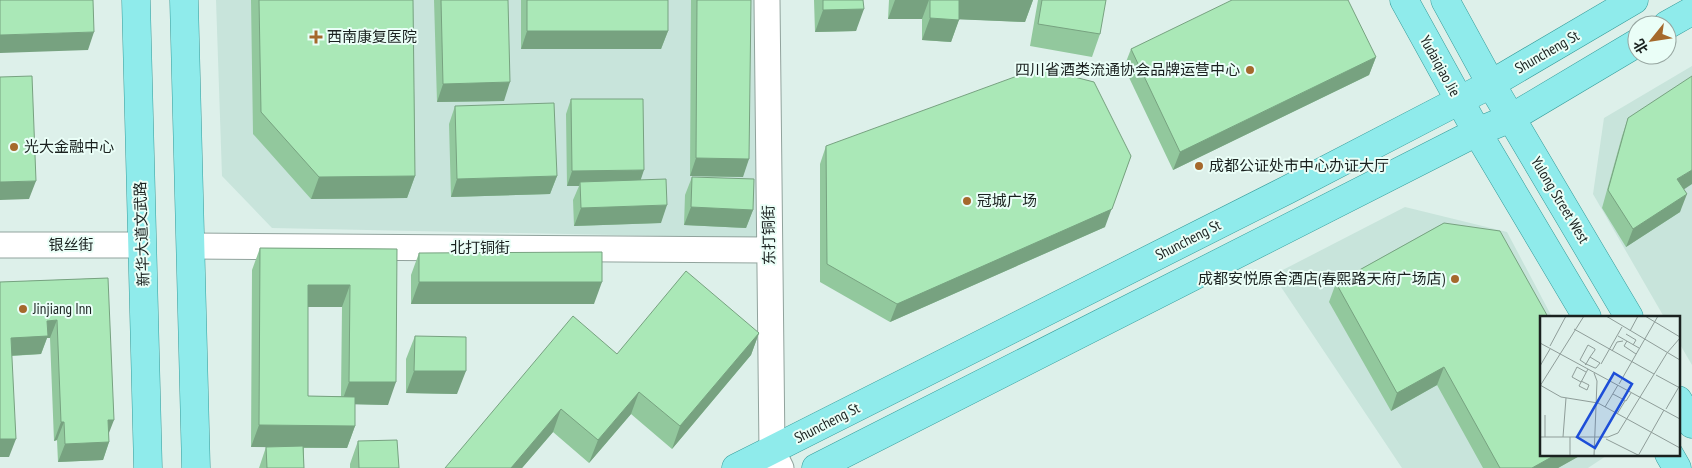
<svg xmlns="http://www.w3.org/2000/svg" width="1692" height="468" font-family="'PT Sans Narrow','Noto Sans SC',sans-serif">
	<rect width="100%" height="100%" fill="#ddf0ea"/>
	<path fill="#c8e4db" d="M216 0H758V238L272 228 222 176Z
		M1692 66V365L1678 341V317H1664L1593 194 1604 118Z
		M1405 207 1507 232 1552 317H1541V454H1609L1588 468H1402L1273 275Z"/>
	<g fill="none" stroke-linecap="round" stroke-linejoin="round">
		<defs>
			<path id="minor" d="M767 0 772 450 781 468
				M0 245H142
				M191 246 769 250"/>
			<path id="major" d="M136 0 148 468
				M184 0 196 468
				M1404 0 1477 132 1587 317
				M1445 0 1491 84 1629 317
				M1667 25 1692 11
				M1678 400 1692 424
				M1669 454 1677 468
				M736 468 1287 190 1491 84 1634 0
				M816 468 1477 132 1511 118 1637 43"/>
		</defs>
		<use href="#minor" stroke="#91a39d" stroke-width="27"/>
		<use href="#major" stroke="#369c9a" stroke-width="29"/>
		<use href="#minor" stroke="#fff" stroke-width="25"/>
		<use href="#major" stroke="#8febeb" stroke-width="28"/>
	</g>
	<path fill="#92c89d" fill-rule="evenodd" d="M251 0H413L415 176 407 198 311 199 253 134Z
		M434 0H508L504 101 437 102Z
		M521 0H668V31L661 49H521Z
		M691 0H751L743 177 690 176Z
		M814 0H863L856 31 815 32Z
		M889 0H1033L1025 22 959 19 951 42 922 40V19H888Z
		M1038 0H1104L1100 34 1092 57 1030 46Z
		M1131 49 1376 57 1369 75 1173 170 1124 67Z
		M571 99 640 180 661 223 574 226 573 200 579 186H567L566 114Z
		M455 106 557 176 550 194 451 197 449 124Z
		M1628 118 1684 189 1680 212 1626 247 1602 208 1622 136Z
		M826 146 1105 227 890 322 820 282V164Z
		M692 177 753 210 746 228 684 225 685 195Z
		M1444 223 1541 454H1583L1558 468H1483L1437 385 1391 411 1329 302 1336 283Z
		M260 248 397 249 388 405 355 404V426L347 448H304V468H259L266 447H251L252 270ZM308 307H342L341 396H308Z
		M419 253 594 304H411V275Z
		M108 278 109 442 103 460 58 462 57 440 54 441 50 338H47L41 354 12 356 9 457H0V282Z
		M759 333 751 355 672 449 631 414 589 463 553 432 522 468H445L617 354Z
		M415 336 457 394 406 393V359Z
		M358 441 399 468H350V464Z"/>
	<path fill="#77a280" d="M895 0H929L922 19H888Z
		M957 0H1033L1025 22 951 19Z
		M864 9 856 31 815 32 823 10Z
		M930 18 959 20 951 42 922 40Z
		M527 31H668L661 49H521Z
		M94 32 88 50 0 53V35Z
		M1376 57 1369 75 1173 170 1180 152Z
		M510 82 504 101 437 102 443 84Z
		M1131 156 1105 227 890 322 897 304Z
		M696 158 749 159 743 177 690 176Z
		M644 170 639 185 580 182 579 186H567L572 171Z
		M1692 170V184L1671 198 1677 179Z
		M415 176 407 198 311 199 319 177Z
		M557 176 550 194 451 197 457 179Z
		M36 181 29 199 0 200V182Z
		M1687 194 1680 212 1626 247 1633 229Z
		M667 205 661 223 574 226 581 208Z
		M691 207 753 210 746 228 684 225Z
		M419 282H602L594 304H411Z
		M308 285H350L342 307H300Z
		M57 320 50 338H47L41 354 5 356 11 338 47 321Z
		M759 333 751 355 672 449 680 426Z
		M1444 367 1437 385 1391 411 1397 393Z
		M414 371H466L457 394 406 393Z
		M349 382H396L388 405 341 404Z
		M639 392 631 414 589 463 598 440Z
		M561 409 553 432 522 468H511Z
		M108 420H114L107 438Z
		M61 422H64L57 440 54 441Z
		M259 425 355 426 347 448 251 447Z
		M0 439H16L9 457H0Z
		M109 442 103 460 58 462 65 444Z
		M1557 454H1583L1558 468H1532Z"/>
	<path fill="#aae8b7" stroke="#77a280" d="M0 0H93L94 32 0 35Z
		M259 0H413L415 176 319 177 261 112Z
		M441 0H508L510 82 443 84Z
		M527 0H668V31H527Z
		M697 0H751L749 159 696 158Z
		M823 0H863L864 9 823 10Z
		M930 0H959V20L930 18Z
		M1042 0H1106L1100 34 1038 24Z
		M1232 0H1348L1376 57 1180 152 1131 49Z
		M1039 68 1094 82 1131 156 1112 209 897 304 827 264 826 146Z
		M32 76 36 181 0 182V77Z
		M1692 76V170L1677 179 1687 194 1633 229 1608 190 1628 118Z
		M571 99H643L644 170 572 171Z
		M554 103 557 176 457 179 455 106Z
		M692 177 754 179 753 210 691 207Z
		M666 179 667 205 581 208 580 182Z
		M1444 223 1500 231 1548 317H1541V454H1557L1532 468H1500L1444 367 1397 393 1336 283Z
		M260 248 397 249 396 382H349L350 285H308V396L355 397V426L259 425Z
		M602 252V282H419V253Z
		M686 271 759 333 680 426 639 392 598 440 561 409 511 468H445L573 316 617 354Z
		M108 278 114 420H108L109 442 65 444 64 422H61L57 320 47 321 48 336 11 338 16 439H0V282Z
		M415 336 466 337V371H414Z
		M397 440 399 468H359L358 441Z
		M303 446 304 468H267L266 447Z"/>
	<g fill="#a5692c" stroke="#eafef7" stroke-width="2">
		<path d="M313.5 29.5h5v5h5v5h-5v5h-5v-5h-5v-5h5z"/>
		<circle cx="1250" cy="70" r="5"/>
		<circle cx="14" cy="147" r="5"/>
		<circle cx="1199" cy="166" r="5"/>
		<circle cx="967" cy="201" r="5"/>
		<circle cx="1455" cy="279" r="5"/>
		<circle cx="23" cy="309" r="5"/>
	</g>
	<g text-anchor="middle" stroke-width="4" stroke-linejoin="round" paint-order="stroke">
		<g font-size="15" fill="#1a211f" stroke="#eafef7" text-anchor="start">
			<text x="327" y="42">西南康复医院</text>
			<text x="1240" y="75" text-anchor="end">四川省酒类流通协会品牌运营中心</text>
			<text x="24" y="152">光大金融中心</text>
			<text x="1209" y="171">成都公证处市中心办证大厅</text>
			<text x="977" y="206">冠城广场</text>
			<text x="1445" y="284" text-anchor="end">成都安悦原舍酒店(春熙路天府广场店)</text>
			<text x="33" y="314">Jinjiang Inn</text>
		</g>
		<g font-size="15" fill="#1a211f" stroke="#eafef7">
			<text transform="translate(1547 52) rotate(-30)" y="5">Shuncheng St</text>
			<text transform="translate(1440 66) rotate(61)" y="5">Yudaiqiao Jie</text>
			<text transform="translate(1560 200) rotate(59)" y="5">Yulong Street West</text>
			<text transform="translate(142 234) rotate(-92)" y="5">新华大道文武路</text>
			<text transform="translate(769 235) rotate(-91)" y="5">东打铜街</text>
			<text transform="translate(1188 240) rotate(-27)" y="5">Shuncheng St</text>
			<text x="71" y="250">银丝街</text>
			<text x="480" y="253">北打铜街</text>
			<text transform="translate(827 423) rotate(-27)" y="5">Shuncheng St</text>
		</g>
	</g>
	<g transform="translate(1540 316)">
		<rect width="140" height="140" fill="#ddf0ea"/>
		<path fill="none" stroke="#8f9d99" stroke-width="1" d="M66 0 140 44M105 0 140 21M34 13 114 58M90 15 98 0M86 18 96 24 93 29M78 20 99 32M87 25 84 30 96 38M0 27 140 103M10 30 26 0M72 35 77 26 83 25M61 48 82 11M45 49 46 48 50 41 55 34V33L48 29 40 44 46 48 55 52H56L60 47 50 41M0 50 10 33M54 57 57 65 54 140M116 59 140 72M41 65 49 69 47 74 39 70 48 53M41 66 32 61 37 51 46 56M79 68 118 0M0 69 21 81 58 87 140 132M0 70 44 0M73 78 86 85 91 77M65 91 78 69M126 93 140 69M77 98 85 85M5 99V121M0 121H68L78 117 127 37 140 22M23 121 26 82M30 121V140M66 123 98 139M98 140 124 94"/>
		<path fill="#1d4ed8" fill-opacity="0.15" stroke="#1d4ed8" stroke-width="2.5" d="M74 57 92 68 55 132 37 121Z"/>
		<rect width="140" height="140" fill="none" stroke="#1a211f" stroke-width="2.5"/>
	</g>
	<g transform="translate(1652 40) rotate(240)"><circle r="24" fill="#eafef7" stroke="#97a6a1"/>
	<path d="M0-4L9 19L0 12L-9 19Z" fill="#a5692c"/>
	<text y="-8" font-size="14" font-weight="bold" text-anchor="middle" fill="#1a211f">北</text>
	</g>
</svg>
